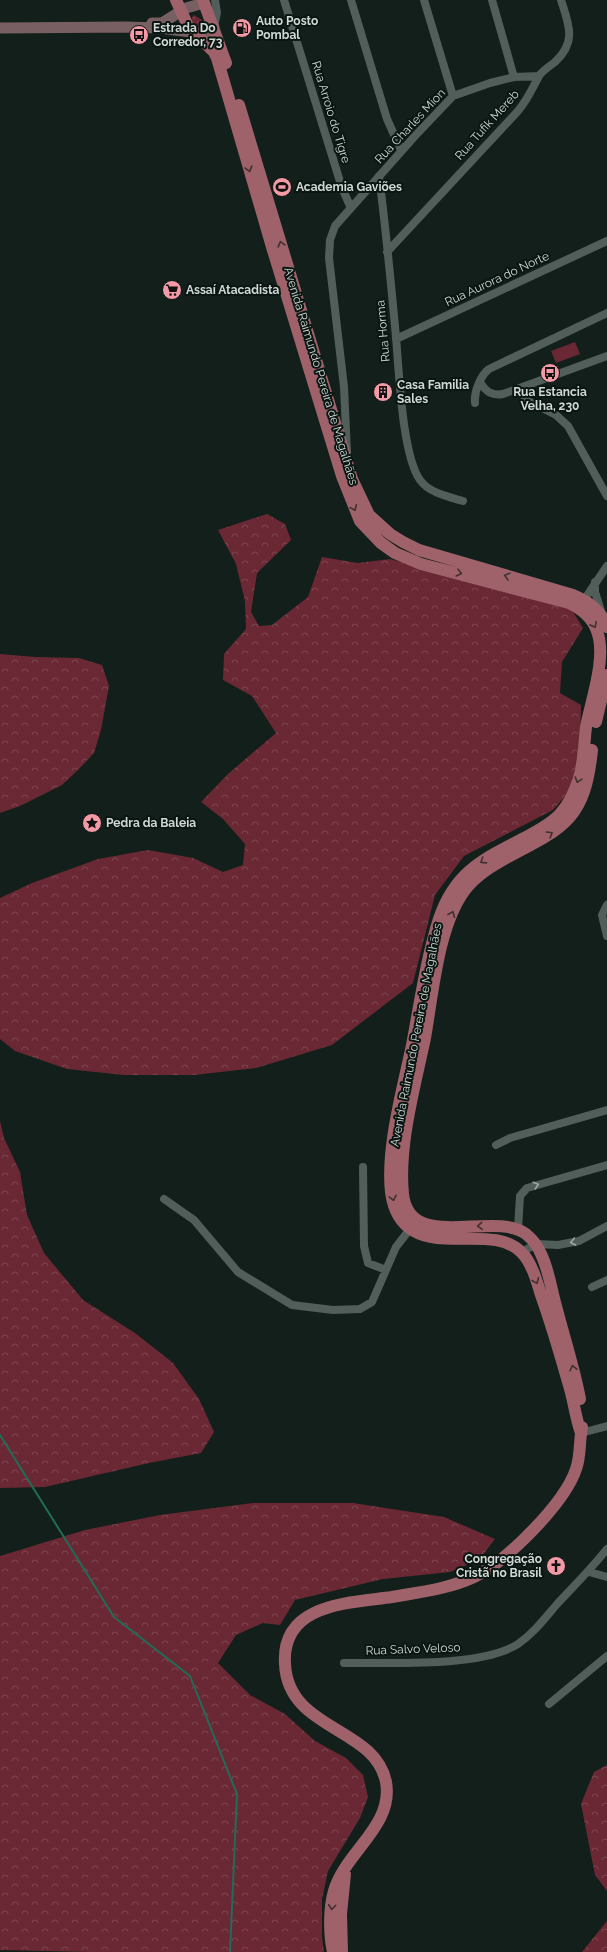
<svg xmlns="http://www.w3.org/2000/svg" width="607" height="1952" font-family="Raleway,sans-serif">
	<defs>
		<pattern id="grass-dots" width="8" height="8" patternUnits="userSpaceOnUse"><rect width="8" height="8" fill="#692834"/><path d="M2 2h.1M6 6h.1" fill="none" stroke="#7d4650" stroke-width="1.8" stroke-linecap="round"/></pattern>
		<pattern id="forest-crowns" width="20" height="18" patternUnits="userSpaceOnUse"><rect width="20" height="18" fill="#692834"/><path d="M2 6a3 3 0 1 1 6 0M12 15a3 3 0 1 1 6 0" fill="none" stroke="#7d4650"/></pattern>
	</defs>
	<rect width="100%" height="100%" fill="#131f1a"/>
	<path fill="url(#grass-dots)" d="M194 15 202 20 205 29H200L192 21V17Z"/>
	<path fill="url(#forest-crowns)" d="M267 514 285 524 291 540 257 573 251 612 259 626 272 625 308 597 322 557 358 563 390 559 570 607 583 628 562 662 560 693 581 705 580 753 576 773 568 793 553 810 464 856 435 895 413 983 332 1045 256 1068 194 1075H124L67 1069 15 1051 0 1039V898L32 883 98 859 148 850 193 858 223 872 243 865 245 844 223 819 201 802 228 774 276 733 252 696 223 680 224 654 246 629 245 601 236 564 218 530Z
		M0 654 35 657 79 658 102 665 109 686 101 730 94 753 79 769 62 785 20 806 0 813Z
		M0 1121 4 1138 20 1172 27 1215 44 1253 83 1300 135 1333 173 1363 199 1399 214 1432 201 1453 149 1463 45 1487 0 1488Z
		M253 1503H353L444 1517 495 1539 479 1560 450 1572 383 1579 295 1600 280 1625 263 1623 236 1635 218 1663 250 1695 285 1714 315 1741 346 1758 363 1775 368 1797 360 1818 328 1871 322 1899V1937L324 1952H91L0 1950V1556L85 1530 160 1515Z
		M607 1765V1891L595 1875 581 1804 594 1772Z
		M607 1921V1952H582Z"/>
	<path fill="#692834" d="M575 342 580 354 556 363 551 351Z"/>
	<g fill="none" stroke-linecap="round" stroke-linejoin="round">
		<path stroke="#206d56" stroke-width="2" d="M0 1435 114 1617 190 1676 237 1794 230 1952"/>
		<path stroke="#515e59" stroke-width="8" d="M284 0 342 188 351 208
			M351 0 387 119 401 150
			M424 0 453 96
			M492 0 514 77
			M214 27 217 13 215 0
			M379 176C386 230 391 283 396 337 399 370 402 455 420 480 429 493 449 497 463 501
			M387 252 518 111C528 99 532 89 539 76 542 71 550 66 555 62 577 42 569 25 561 0
			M396 339 607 241
			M480 382C486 392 492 396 503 394L607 356
			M519 390 528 401 556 415 568 426 607 496
			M475 403C474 392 480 376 489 369L607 313
			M347 453 344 387 329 258 330 240 335 226 414 137 453 96 490 83 514 77 539 76
			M595 582V592L601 611
			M582 603 607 566
			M607 905 602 915 607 936
			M496 1145 510 1138 607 1110
			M363 1167 364 1246 368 1263 386 1270
			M164 1199 194 1220 238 1272 292 1305 333 1310 360 1309 372 1302 396 1247 410 1229
			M518 1229 520 1196 527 1188 607 1165
			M522 1252 536 1244 558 1245 579 1241 607 1226
			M592 1287 607 1280
			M581 1433 607 1426
			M589 1572 607 1577
			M344 1663C388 1662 481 1668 518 1644 534 1633 545 1618 558 1603 575 1585 592 1568 607 1549
			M549 1704 607 1656"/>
		<path stroke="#786062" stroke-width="11" d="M152 23H162L186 8 204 3
			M0 28 126 27 160 28 199 33 207 32 214 27"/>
		<path stroke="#9f626b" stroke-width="12" d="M176 0 188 26 214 52 217 58 272 247 342 476 360 521 381 543 395 553 421 564 569 603C582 609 592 617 597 631 607 658 591 700 586 727 584 744 584 762 579 778 575 791 569 804 560 814 551 824 537 831 526 837 484 859 455 871 439 919 426 960 420 1003 412 1045 403 1088 386 1148 391 1192 393 1208 400 1223 414 1231 444 1249 497 1226 522 1253 532 1263 537 1282 541 1295 552 1326 561 1357 570 1389 574 1403 576 1419 581 1433
			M203 0 226 63
			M239 105 352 479 369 515 390 534 403 542 419 550 573 595C589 602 601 610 607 627
			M596 722 607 675
			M580 1399C574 1367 564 1337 556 1306 551 1289 549 1270 541 1254 538 1246 532 1239 526 1234 494 1210 409 1253 403 1194 398 1145 415 1086 425 1038 433 993 438 926 465 890 476 875 492 866 508 857 566 827 585 818 592 750
			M333 1952C329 1934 329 1908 334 1891 345 1852 394 1826 386 1782 375 1726 288 1731 285 1664 281 1603 350 1603 392 1597 420 1592 448 1589 474 1577 506 1562 565 1503 576 1469 581 1456 579 1441 582 1427
			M342 1952 341 1914 345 1874"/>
	</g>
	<defs><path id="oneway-chevron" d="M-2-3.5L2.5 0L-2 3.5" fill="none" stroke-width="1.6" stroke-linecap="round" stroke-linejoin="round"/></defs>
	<g stroke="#3e3130">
		<use href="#oneway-chevron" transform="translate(249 169) rotate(74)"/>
		<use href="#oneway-chevron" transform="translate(281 244) rotate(-106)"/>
		<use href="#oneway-chevron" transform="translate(354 508) rotate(66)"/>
		<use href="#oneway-chevron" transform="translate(459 573) rotate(14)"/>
		<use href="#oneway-chevron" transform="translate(507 576) rotate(-164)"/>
		<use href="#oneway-chevron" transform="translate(594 625) rotate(61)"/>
		<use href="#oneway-chevron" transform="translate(578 780) rotate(107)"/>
		<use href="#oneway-chevron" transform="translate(550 834) rotate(-31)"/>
		<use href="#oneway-chevron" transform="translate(483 861) rotate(147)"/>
		<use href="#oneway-chevron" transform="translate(452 914) rotate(-68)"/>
		<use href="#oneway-chevron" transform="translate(393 1198) rotate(78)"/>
		<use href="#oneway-chevron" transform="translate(480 1226) rotate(176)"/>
		<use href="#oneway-chevron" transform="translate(536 1281) rotate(68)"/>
		<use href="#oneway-chevron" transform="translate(573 1368) rotate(-103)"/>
		<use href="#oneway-chevron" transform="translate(332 1907) rotate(95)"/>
	</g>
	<g stroke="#9da7a3">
		<use href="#oneway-chevron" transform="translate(536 1185) rotate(-17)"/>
		<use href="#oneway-chevron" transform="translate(573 1242) rotate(169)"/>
	</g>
	<defs>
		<symbol id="fuel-disc" viewBox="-11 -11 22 22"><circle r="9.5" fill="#f49aa6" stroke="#0a1611"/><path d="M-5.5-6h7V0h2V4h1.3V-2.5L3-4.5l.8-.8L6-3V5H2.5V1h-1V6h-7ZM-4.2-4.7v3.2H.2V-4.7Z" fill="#111"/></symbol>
		<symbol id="bus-disc" viewBox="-11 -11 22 22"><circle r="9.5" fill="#f49aa6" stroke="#0a1611"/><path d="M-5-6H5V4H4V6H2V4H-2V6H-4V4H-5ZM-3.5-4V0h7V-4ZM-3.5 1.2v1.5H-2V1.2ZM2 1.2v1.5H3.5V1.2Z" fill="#111"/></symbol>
		<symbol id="stadium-disc" viewBox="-11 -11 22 22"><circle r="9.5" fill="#f49aa6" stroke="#0a1611"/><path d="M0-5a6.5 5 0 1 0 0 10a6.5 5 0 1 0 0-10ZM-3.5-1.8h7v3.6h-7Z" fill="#111"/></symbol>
		<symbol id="supermarket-disc" viewBox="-11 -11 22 22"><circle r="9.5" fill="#f49aa6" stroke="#0a1611"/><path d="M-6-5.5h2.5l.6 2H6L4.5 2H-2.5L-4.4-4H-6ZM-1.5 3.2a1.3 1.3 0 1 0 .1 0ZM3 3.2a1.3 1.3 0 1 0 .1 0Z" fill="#111"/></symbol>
		<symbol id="building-disc" viewBox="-11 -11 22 22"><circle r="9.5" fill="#f49aa6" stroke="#0a1611"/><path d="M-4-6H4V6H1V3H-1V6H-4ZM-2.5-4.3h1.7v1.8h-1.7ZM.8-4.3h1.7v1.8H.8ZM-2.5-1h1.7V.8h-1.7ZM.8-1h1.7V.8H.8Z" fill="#111"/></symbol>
		<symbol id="sight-disc" viewBox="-11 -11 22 22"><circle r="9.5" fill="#f49aa6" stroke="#0a1611"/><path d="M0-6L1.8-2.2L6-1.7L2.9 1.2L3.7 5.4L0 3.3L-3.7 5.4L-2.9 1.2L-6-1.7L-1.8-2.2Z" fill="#111"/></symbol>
		<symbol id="church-disc" viewBox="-11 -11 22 22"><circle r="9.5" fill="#f49aa6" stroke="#0a1611"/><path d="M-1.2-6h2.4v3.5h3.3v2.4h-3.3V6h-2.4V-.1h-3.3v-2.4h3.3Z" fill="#111"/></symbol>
	</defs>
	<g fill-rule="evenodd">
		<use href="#fuel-disc" x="231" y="17" width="22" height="22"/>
		<use href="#bus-disc" x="128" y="24" width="22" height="22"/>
		<use href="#stadium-disc" x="271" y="176" width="22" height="22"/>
		<use href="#supermarket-disc" x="161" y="279" width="22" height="22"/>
		<use href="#bus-disc" x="539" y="362" width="22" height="22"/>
		<use href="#building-disc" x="372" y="381" width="22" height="22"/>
		<use href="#sight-disc" x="81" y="812" width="22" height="22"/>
		<use href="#church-disc" x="545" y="1555" width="22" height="22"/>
	</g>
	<g text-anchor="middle" stroke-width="4" stroke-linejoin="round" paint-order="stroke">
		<g font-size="12" font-weight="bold" fill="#d0d7d4" stroke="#0a1611" text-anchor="start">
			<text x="256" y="25">Auto Posto<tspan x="256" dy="14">Pombal</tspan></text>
			<text x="153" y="32">Estrada Do<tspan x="153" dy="14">Corredor, 73</tspan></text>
			<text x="296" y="191">Academia Gaviões</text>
			<text x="186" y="294">Assaí Atacadista</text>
			<text x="397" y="389">Casa Familia<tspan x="397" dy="14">Sales</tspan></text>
			<text x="550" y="396" text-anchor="middle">Rua Estancia<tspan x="550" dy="14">Velha, 230</tspan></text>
			<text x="106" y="827">Pedra da Baleia</text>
			<text x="542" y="1563" text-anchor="end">Congregação<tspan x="542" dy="14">Cristã no Brasil</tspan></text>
		</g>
		<g font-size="12" fill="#d0d7d4" stroke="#0a1611">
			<text transform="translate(331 112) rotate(73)" y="4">Rua Arroio do Tigre</text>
			<text transform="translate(487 125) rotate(-48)" y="4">Rua Tufik Mereb</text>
			<text transform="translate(410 126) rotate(-47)" y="4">Rua Charles Mion</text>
			<text transform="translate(497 279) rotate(-25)" y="4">Rua Aurora do Norte</text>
			<text transform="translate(383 331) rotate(-95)" y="4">Rua Horma</text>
			<text transform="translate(321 376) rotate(73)" y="4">Avenida Raimundo Pereira de Magalhães</text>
			<text transform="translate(416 1035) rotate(-79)" y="4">Avenida Raimundo Pereira de Magalhães</text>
			<text transform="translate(413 1649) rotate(-2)" y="4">Rua Salvo Veloso</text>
		</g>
	</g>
</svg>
